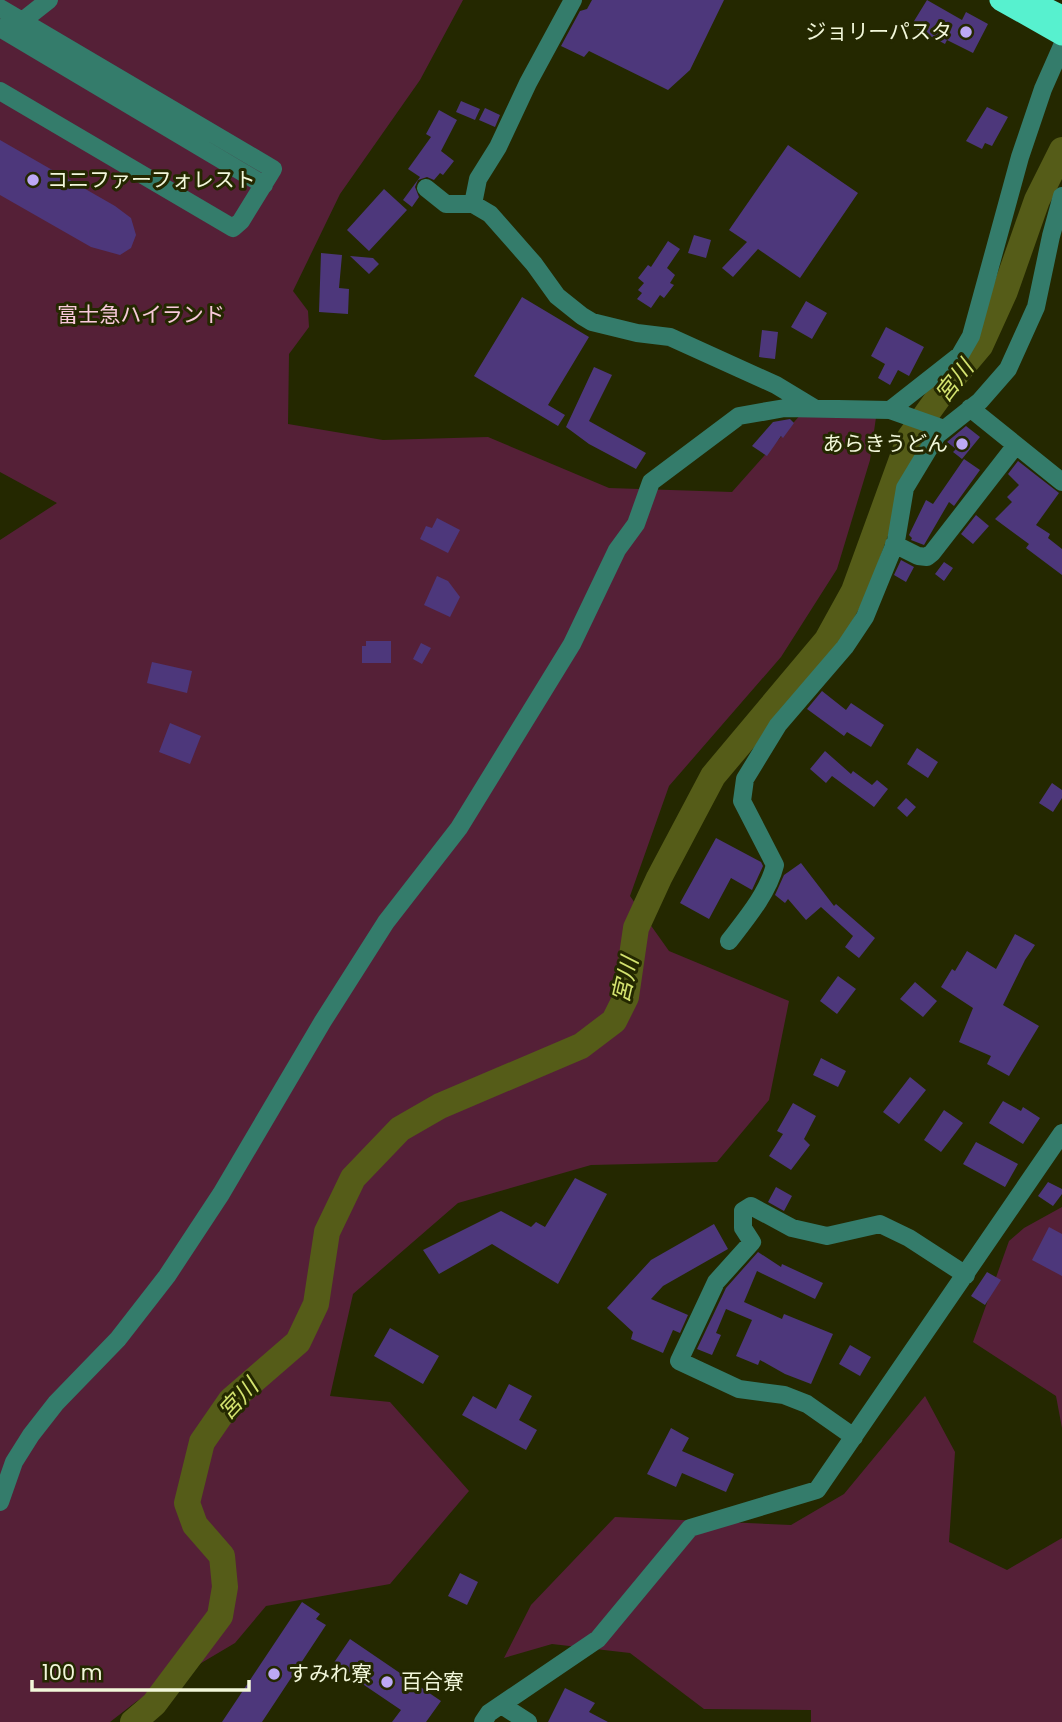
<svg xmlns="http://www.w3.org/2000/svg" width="1062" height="1722" font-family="Poppins,'Noto Sans JP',sans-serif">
	<rect width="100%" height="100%" fill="#242800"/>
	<path fill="#552037" d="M0 0H463L420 80 340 194 293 291 308 311 309 327 289 354 288 424 383 440 488 437 609 488 732 492 810 404 878 403 870 460 837 569 781 657 669 786 630 896 669 951 789 1001 769 1100 717 1162 591 1165 458 1203 353 1294 330 1396 390 1402 469 1491 390 1584 266 1606 235 1643 137 1701 110 1722H0V540L57 503 0 472Z
		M1062 1207V1428L1056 1396 973 1342 1009 1241 1024 1228Z
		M925 1396 955 1452 949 1542 1007 1570 1062 1538V1722H811V1710L704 1709 630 1653 552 1644 504 1658 531 1605 615 1517 791 1525 844 1494Z"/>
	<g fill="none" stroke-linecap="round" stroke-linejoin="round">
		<path stroke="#555c18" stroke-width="26" d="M133 1722 154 1704 220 1616 225 1587 222 1556 195 1525 187 1503 202 1442 231 1400 298 1342 316 1304 327 1232 353 1178 400 1129 440 1106 581 1046 614 1021 626 997 636 928 659 878 713 776 827 640 854 591 910 437 948 384 980 346 1005 291 1037 200 1062 150"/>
	</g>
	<path fill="#4d377b" d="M592 0H724L690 70 668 90 589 51 584 57 561 46 580 11 587 9Z
		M927 0 962 20 966 12 988 24 973 53 947 40 945 44 911 26Z
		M461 101 480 109 475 120 456 112Z
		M987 107 1008 117 992 146 985 143 982 149 966 141Z
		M485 108 500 115 495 127 479 120Z
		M439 110 457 120 441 151 454 161 443 175 440 173 434 180 427 177 418 180 415 187 419 197 412 207 403 200 420 177 408 169 431 137 426 134Z
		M0 140 115 206 131 218 136 235 131 248 120 255 91 247 0 195Z
		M788 145 858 193 800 278 758 249 733 277 722 268 747 242 729 230Z
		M384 189 407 210 369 251 347 230Z
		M694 235 711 240 706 258 688 253Z
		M668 241 680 249 667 268 675 275 670 283 674 285 664 298 660 295 651 308 637 299 642 293 638 290 644 283 638 278 648 265 651 267Z
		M321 253 342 255 339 288 349 289 348 314 319 312Z
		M350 256 373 258 379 264 369 274Z
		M522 297 589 337 548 405 565 415 558 426 474 376Z
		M806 301 827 313 812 339 791 327Z
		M886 327 924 347 909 376 898 370 890 385 878 378 885 364 871 356Z
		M762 330 778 332 775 359 759 357Z
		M594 367 612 375 589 421 646 453 636 469 589 444 566 427Z
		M790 419 794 423 783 438 781 436 767 456 752 446 773 422Z
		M966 426 980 437 962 459 953 452 956 449 947 442Z
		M964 459 980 470 954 506 949 502 924 545 911 540 912 538 909 535 926 500 933 504Z
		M1018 461 1059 493 1036 525 1050 534 1048 538 1062 549V575L1026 548 1029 544 995 519 1012 502 1007 497 1019 485 1008 474Z
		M976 515 989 526 973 544 961 534Z
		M437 518 460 530 448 553 420 539 426 526 432 528Z
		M901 560 914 567 906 582 894 575Z
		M944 562 953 568 944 581 935 574Z
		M437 576 448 581 460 597 450 617 424 605Z
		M366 641H391V663H362V646H366Z
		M421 643 431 648 422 664 413 659Z
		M152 662 192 671 187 693 147 683Z
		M822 691 846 710 851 703 884 725 871 747 847 732 844 736 807 709Z
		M170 723 201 736 190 764 159 752Z
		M917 748 938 762 928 778 907 764Z
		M825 751 851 774 853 771 872 785 877 780 888 789 874 807 832 776 826 783 810 769Z
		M1052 783 1062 790V798L1053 812 1039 803Z
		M906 798 916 807 907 817 897 808Z
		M716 838 761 862 763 866 752 890 731 878 709 919 680 903Z
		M801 863 834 906 836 904 875 938 859 958 845 947 853 936 821 907 806 920 788 899 785 903 775 895 784 875Z
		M1015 934 1035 945 1025 960 1003 1005 1039 1026 1009 1076 987 1064 991 1056 959 1042 973 1008 941 987 952 969 955 971 967 951 996 969Z
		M838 976 856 989 837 1014 820 1001Z
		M915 982 937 1001 923 1017 900 999Z
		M821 1058 846 1071 838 1087 813 1075Z
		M910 1077 926 1090 899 1124 883 1112Z
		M1003 1101 1021 1111 1023 1107 1040 1118 1023 1144 989 1123Z
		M793 1103 816 1116 804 1139 810 1145 791 1170 769 1156 783 1134 777 1131Z
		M944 1110 963 1123 941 1152 924 1140Z
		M976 1142 1018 1164 1005 1187 963 1164Z
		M575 1178 607 1194 558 1284 492 1244 439 1274 423 1250 501 1211 531 1227 536 1222 545 1227Z
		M1048 1182 1062 1189V1194L1053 1206 1038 1196Z
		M776 1187 792 1196 784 1211 768 1202Z
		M714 1224 728 1249 663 1286 651 1299 688 1315 680 1333 673 1330 663 1353 631 1339 633 1332 607 1308 651 1260Z
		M1049 1227 1062 1234V1276L1032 1260Z
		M758 1252 781 1267 782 1264 823 1283 815 1299 757 1271 744 1302 782 1319 784 1314 833 1334 811 1384 785 1374 760 1360 758 1365 736 1356 752 1320 726 1309 716 1333 721 1335 712 1355 697 1349 726 1288Z
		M987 1272 1001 1280 985 1305 971 1296Z
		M390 1328 439 1356 423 1384 374 1356Z
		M850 1345 871 1357 860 1376 839 1364Z
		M509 1384 532 1396 519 1420 537 1430 526 1450 462 1415 473 1396 496 1409Z
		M671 1428 689 1438 682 1451 734 1474 726 1492 682 1473 676 1487 647 1474Z
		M460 1573 478 1582 467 1605 448 1596Z
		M302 1602 320 1614 316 1619 326 1625 262 1722H222Z
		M350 1639 441 1701 426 1722H392L401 1710 333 1664Z
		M565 1688 595 1703 589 1712 608 1722H548Z"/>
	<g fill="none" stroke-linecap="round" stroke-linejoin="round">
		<path stroke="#347c6b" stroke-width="18" d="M0 8 273 169 241 221 233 228 0 91
			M16 26 49 0
			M0 28 264 185
			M426 188 446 204H473L490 214 534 264 557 296 582 316 592 322 637 333 670 337 776 385 814 408
			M473 204 478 179 498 147 528 83 573 0
			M970 408 1062 482
			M890 410 944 429
			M894 544 918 556 927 557 932 553 1016 445
			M729 941C746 919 768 893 775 865L742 801 745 779 778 725 845 647 865 617 896 541 905 488 937 435 980 401 1008 369 1036 307 1051 236 1062 196
			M854 1437 807 1404 784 1395 739 1389 679 1361 716 1282 752 1242 743 1228V1211L751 1206 792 1228 827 1236 880 1224 909 1238 966 1275
			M0 1502 14 1462 31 1435 56 1403 118 1339 167 1276 221 1194 323 1021 386 922 459 828 572 644 617 550 636 524 651 482 739 416 785 408 890 410 960 355 971 336 1020 157 1043 89 1062 46
			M503 1706 528 1722
			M483 1722 489 1713 598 1639 690 1528 817 1490 1062 1133"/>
		<path stroke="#57f1cf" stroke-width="21" d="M1000 0 1062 35
			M1030 0 1062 16"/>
	</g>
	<g fill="#bda9f5" stroke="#242800" stroke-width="2.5">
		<circle cx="966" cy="32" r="7"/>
		<circle cx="33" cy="180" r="7"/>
		<circle cx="962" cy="444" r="7"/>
		<circle cx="274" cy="1674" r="7"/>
		<circle cx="387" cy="1682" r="7"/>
	</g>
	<g text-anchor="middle" stroke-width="6" stroke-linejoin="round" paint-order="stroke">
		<g font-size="21" fill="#f2f7da" stroke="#242800" text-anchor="start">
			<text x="952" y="39" text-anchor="end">ジョリーパスタ</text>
			<text x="47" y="187">コニファーフォレスト</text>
			<text x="948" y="451" text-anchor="end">あらきうどん</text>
			<text x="288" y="1681">すみれ寮</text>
			<text x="401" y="1689">百合寮</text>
		</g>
		<g font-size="21" fill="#f8c9da" stroke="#242800">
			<text x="141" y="322">富士急ハイランド</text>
		</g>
		<g font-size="23" font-style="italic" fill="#d4e36f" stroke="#242800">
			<text transform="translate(954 381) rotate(-52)" y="8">宮川</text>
			<text transform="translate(625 980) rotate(-77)" y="8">宮川</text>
			<text transform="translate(238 1399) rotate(-47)" y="8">宮川</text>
		</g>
	</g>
	<path d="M32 1680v10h217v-10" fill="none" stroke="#f2f7da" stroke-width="3.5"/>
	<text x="42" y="1680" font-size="21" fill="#f2f7da" stroke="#242800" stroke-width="5" paint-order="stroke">100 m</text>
</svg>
